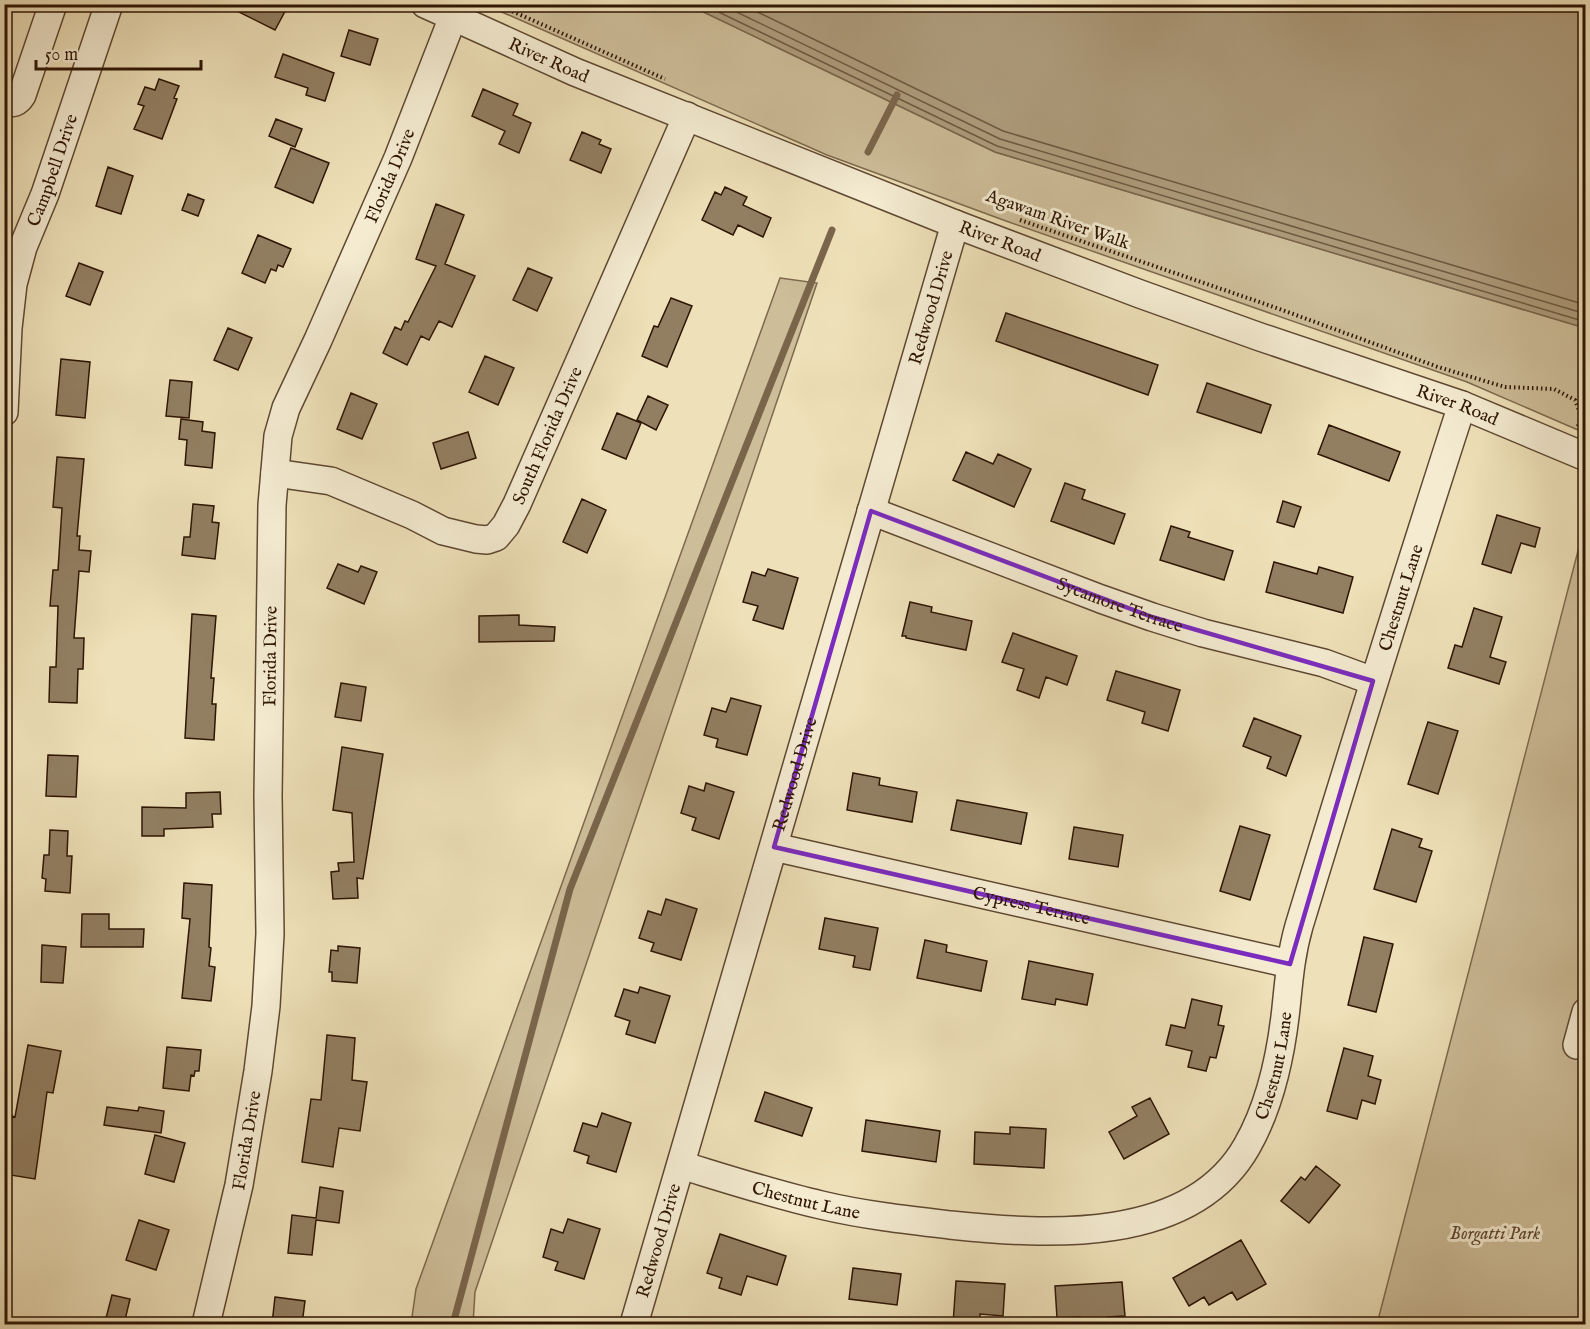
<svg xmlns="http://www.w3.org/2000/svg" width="1590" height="1329" font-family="'IM FELL English',serif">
	<rect width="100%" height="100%" fill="#eee0b8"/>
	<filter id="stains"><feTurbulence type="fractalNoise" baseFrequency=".00333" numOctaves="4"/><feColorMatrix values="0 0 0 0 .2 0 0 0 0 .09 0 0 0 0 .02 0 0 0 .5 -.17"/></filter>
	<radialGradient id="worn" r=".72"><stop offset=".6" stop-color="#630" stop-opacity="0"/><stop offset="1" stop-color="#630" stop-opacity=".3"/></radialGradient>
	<path fill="#cdbd99" stroke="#7e694e" stroke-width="1.5" d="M486 5H689L995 152 1585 328V433L1467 382 1006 221 827 155Z
		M780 278 817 283 475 1292 473 1324H411L416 1289Z
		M1585 524V1324H1377Z"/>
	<path fill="#ad9b7b" stroke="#7a654b" stroke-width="1.5" d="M689 5H1585V328L995 152Z"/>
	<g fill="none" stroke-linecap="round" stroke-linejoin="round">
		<path stroke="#6e5840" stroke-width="1.5" d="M702 4 997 146 1586 322
			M720 4 1000 139 1586 314
			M741 4 1003 131 1586 305"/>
		<path stroke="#7a654b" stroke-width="7" d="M868 152 897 95
			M453 1324 570 889 832 230"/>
	</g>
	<path fill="#927f62" stroke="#2e1504" stroke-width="1.5" d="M223 4H289L275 30Z
		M349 30 378 39 370 65 341 56Z
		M283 54 334 73 325 101 306 95 308 88 275 77Z
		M159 79 179 86 174 98 177 99 162 139 134 129 144 106 138 104 145 87 155 90Z
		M483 89 518 104 513 115 531 123 519 153 499 144 505 131 472 116Z
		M276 119 302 129 295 147 269 136Z
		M582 132 601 140 599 144 611 149 601 173 570 160Z
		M291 148 329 163 313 203 275 187Z
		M108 167 133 176 121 214 96 206Z
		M725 187 747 197 743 205 771 218 763 237 738 225 733 235 702 220 715 192 721 195Z
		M188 194 204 200 198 216 182 210Z
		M436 204 464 215 445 264 475 276 452 327 439 321 429 340 421 336 407 365 383 353 395 327 401 330 405 321 408 322 436 266 416 259Z
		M258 235 291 249 283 267 278 265 276 271 271 269 265 283 242 273Z
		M79 263 103 272 90 305 66 296Z
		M528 268 552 278 537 311 513 300Z
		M671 298 692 306 667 367 642 356 654 326 658 327Z
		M1006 313 1158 365 1148 395 996 341Z
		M228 328 252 338 238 370 214 360Z
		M485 356 514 368 498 405 469 392Z
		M61 359 90 362 85 418 56 415Z
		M170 380 192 382 189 418 166 416Z
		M1207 383 1271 405 1261 433 1197 412Z
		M351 393 377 404 362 439 337 429Z
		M648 396 668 405 656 430 637 420Z
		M617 413 641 423 626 459 602 449Z
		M181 419 203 422 202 431 215 433 212 468 185 465 187 440 179 439Z
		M1329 425 1400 452 1389 481 1318 454Z
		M468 432 476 458 441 469 433 443Z
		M966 452 993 464 998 454 1031 469 1014 507 953 480Z
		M57 457 84 459 77 536H80L79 550 91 551 89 572 79 571 74 638H84L83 669H78L77 703 49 702 50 667H56L58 606H50L53 570H58L62 508 53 507Z
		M1065 483 1085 490 1082 499 1125 514 1114 544 1051 521Z
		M582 499 606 510 587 553 563 542Z
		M1283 501 1301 507 1294 527 1277 522Z
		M193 504 214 506 212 522 219 523 215 559 182 555 184 537H190Z
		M1497 515 1540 528 1535 547 1521 543 1511 573 1482 564Z
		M1171 526 1190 532 1188 537 1233 551 1224 580 1160 560Z
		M1274 562 1317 574 1319 567 1353 577 1343 613 1266 592Z
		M338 564 358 572 361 566 377 572 364 604 327 588Z
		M768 569 798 578 783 629 753 620 758 606 743 602 752 572 765 576Z
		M910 602 932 607 931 612 972 621 966 650 906 638V636H902Z
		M1474 608 1502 617 1490 657 1506 662 1499 684 1448 668 1455 645 1462 647Z
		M192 614 216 616 211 678H214L212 704H216L214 740 185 738Z
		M519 615V625L555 627 554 641 479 642V616Z
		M1013 633 1077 656 1067 685 1046 677 1039 698 1017 690 1024 669 1002 662Z
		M1116 671 1180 690 1168 731 1142 723 1145 712 1107 700Z
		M341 683 366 687 361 721 335 717Z
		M731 698 761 706 747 755 716 747 718 739 704 735 712 708 726 712Z
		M1254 718 1301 736 1286 776 1267 768 1271 757 1243 746Z
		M1428 722 1458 731 1438 794 1408 784Z
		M342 747 383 754 363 879 357 878 358 898 333 899 331 872 339 871 338 863 354 862 352 813 333 810Z
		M48 755 78 756 76 797 46 796Z
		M853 773 880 778 879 785 917 792 912 822 847 810Z
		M706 783 734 792 719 839 692 830 696 818 681 813 689 786 704 791Z
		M220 792 221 814H212L213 827 164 829V836H142V807L186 808V793Z
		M957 800 1027 813 1021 844 951 830Z
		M1240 826 1270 835 1250 900 1220 891Z
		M1074 827 1123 835 1118 867 1069 859Z
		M1392 829 1422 839 1419 847 1432 851 1416 902 1374 889Z
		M50 830 68 831 67 856H72L70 893 45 891 46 879 42 878 44 855H49Z
		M184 883 212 885 209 947 211 948 209 966 215 967 211 1001 182 998 190 919 182 918Z
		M666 899 697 909 681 960 651 951 654 943 639 938 648 911 661 915Z
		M82 914H109V929H144L143 947H81Z
		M825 918 878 928 870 970 853 967 855 956 819 949Z
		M1364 937 1393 944 1376 1012 1348 1005Z
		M925 940 947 945 946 952 987 961 981 991 917 978Z
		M42 945 66 947 63 983 41 982Z
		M338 946 360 948 357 983 332 981V972H329L331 950 338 951Z
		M1029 961 1093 974 1087 1005 1056 999 1055 1005 1022 999Z
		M640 987 670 996 655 1043 626 1034 630 1021 615 1016 624 989 638 993Z
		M1192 999 1222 1006 1218 1025 1224 1026 1216 1058 1210 1057 1206 1071 1188 1067 1192 1051 1166 1045 1171 1025 1185 1028Z
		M327 1035 355 1038 352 1080 367 1082 360 1131 339 1128 333 1167 302 1162 311 1099 321 1100Z
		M28 1045 61 1051 53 1093 47 1092 35 1179 4 1174 12 1116 15 1117Z
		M167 1047 201 1050 199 1071H195L194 1076 191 1075 189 1091 163 1088Z
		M1344 1048 1373 1056 1368 1076 1381 1080 1375 1104 1362 1100 1357 1119 1327 1111Z
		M765 1092 812 1108 802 1136 755 1121Z
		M1150 1098 1169 1134 1124 1159 1109 1132 1137 1116 1132 1107Z
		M107 1107 138 1111 139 1107 164 1111 161 1133 104 1125Z
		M602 1113 631 1123 616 1172 587 1163 589 1156 574 1151 583 1123 597 1127Z
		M866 1120 940 1131 936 1162 862 1151Z
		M1010 1127 1046 1129 1044 1168 974 1164 975 1132 1010 1134Z
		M155 1135 185 1143 174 1182 145 1174Z
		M1316 1166 1340 1185 1309 1223 1281 1201 1301 1177 1305 1180Z
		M320 1187 343 1191 339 1223 316 1220 312 1255 288 1253 292 1215 316 1218Z
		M568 1219 600 1229 584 1279 555 1270 558 1262 543 1257 551 1229 563 1233Z
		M139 1220 169 1230 156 1270 126 1260Z
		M720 1234 786 1256 777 1285 747 1276 741 1295 719 1288 722 1278 707 1273Z
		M1241 1240 1266 1284 1237 1300 1232 1292 1209 1305 1204 1297 1189 1306 1173 1278Z
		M853 1268 901 1274 897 1305 849 1299Z
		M956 1281 1005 1284 1003 1316 980 1314V1324H953Z
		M1122 1282 1125 1316 1108 1317 1109 1324H1080V1317L1057 1318 1055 1286Z
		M112 1295 130 1299 124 1324 105 1322Z
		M275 1297 305 1301 302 1324H272Z"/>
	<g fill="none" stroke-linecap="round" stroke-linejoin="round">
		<defs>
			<g id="minor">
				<path id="s1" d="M425 4 575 72 955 224 1140 294 1260 337 1462 405 1586 457"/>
				<path d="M4 102C13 104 17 103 22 95L53 4"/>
				<path id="s2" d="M4 412 8 328 13 284 23 247 45 194 109 4"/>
				<path id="s3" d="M275 473 331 481 412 515 443 531 476 539 487 540 496 537 506 525 517 504 687 116"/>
				<path id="s4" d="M871 511 1101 599 1152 617 1203 633 1324 663 1373 681"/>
				<path id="s5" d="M774 847 1290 964"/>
				<path d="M1577 1045 1586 1012"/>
				<path id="s6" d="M681 1165C727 1179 773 1194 821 1205 863 1215 907 1220 950 1225 1047 1235 1191 1245 1247 1146 1271 1104 1281 1055 1286 1008 1289 979 1291 954 1299 926 1352 752 1406 578 1462 405"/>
				<path id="s7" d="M206 1324 239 1185 258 1071 266 1006 270 934 268 796 272 505 278 436 286 408 318 340 398 158 453 17"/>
				<path id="s8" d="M634 1324 955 224"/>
			</g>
		</defs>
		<use href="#minor" stroke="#5e4831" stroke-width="30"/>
		<path stroke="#2e1504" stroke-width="4" stroke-dasharray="1.5 3" stroke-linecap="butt" d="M496 4 665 79
			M1020 220 1274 307 1438 367 1505 387 1554 389 1575 400 1581 416 1577 429"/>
		<use href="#minor" stroke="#f4ebd1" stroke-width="27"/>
	</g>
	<path fill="none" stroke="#7b2cbf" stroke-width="4.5" stroke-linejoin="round" d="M871 511 1152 617 1373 681 1290 964 774 847Z"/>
	<g text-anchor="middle" stroke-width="6" stroke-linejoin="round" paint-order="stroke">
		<g font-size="18" fill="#2e1504" stroke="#f4ebd1">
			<text dy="6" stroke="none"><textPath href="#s1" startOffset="136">River Road</textPath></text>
			<text dy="6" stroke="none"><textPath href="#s2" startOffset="249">Campbell Drive</textPath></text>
			<text dy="6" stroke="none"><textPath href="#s7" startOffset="1178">Florida Drive</textPath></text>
			<text transform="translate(1058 219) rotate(19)" y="6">Agawam River Walk</text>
			<text dy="6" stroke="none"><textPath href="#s1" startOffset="622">River Road</textPath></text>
			<text dy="6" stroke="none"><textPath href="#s8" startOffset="1059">Redwood Drive</textPath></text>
			<text dy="6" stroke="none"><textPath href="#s1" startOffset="1108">River Road</textPath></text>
			<text dy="6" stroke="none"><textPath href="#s3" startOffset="348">South Florida Drive</textPath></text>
			<text dy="6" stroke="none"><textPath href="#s6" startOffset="1173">Chestnut Lane</textPath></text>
			<text dy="6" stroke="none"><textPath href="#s4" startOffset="266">Sycamore Terrace</textPath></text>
			<text dy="6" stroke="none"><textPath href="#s7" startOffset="674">Florida Drive</textPath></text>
			<text dy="6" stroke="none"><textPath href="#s8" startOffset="573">Redwood Drive</textPath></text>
			<text dy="6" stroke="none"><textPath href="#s5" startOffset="264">Cypress Terrace</textPath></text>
			<text dy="6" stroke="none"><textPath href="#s6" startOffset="687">Chestnut Lane</textPath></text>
			<text dy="6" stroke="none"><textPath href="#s7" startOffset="188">Florida Drive</textPath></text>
			<text dy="6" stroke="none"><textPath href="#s6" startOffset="130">Chestnut Lane</textPath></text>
			<text dy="6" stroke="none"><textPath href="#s8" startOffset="87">Redwood Drive</textPath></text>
		</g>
		<g font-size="18" font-style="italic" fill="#5e4731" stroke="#f4ebd1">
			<text x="1495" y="1239">Borgatti Park</text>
		</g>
	</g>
	<rect width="1590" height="1329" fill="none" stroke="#eee0b8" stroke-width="24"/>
	<rect x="6" y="6" width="1578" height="1317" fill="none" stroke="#2e1504" stroke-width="3"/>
	<rect x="12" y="12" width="1566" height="1305" fill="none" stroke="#2e1504" stroke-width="1.5"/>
	<path d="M36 60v9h165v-9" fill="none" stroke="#2e1504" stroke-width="3"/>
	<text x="45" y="60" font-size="18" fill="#2e1504" stroke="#f4ebd1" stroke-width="4.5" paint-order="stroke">50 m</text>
	<rect width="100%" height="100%" filter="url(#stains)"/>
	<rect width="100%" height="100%" fill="url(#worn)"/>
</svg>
